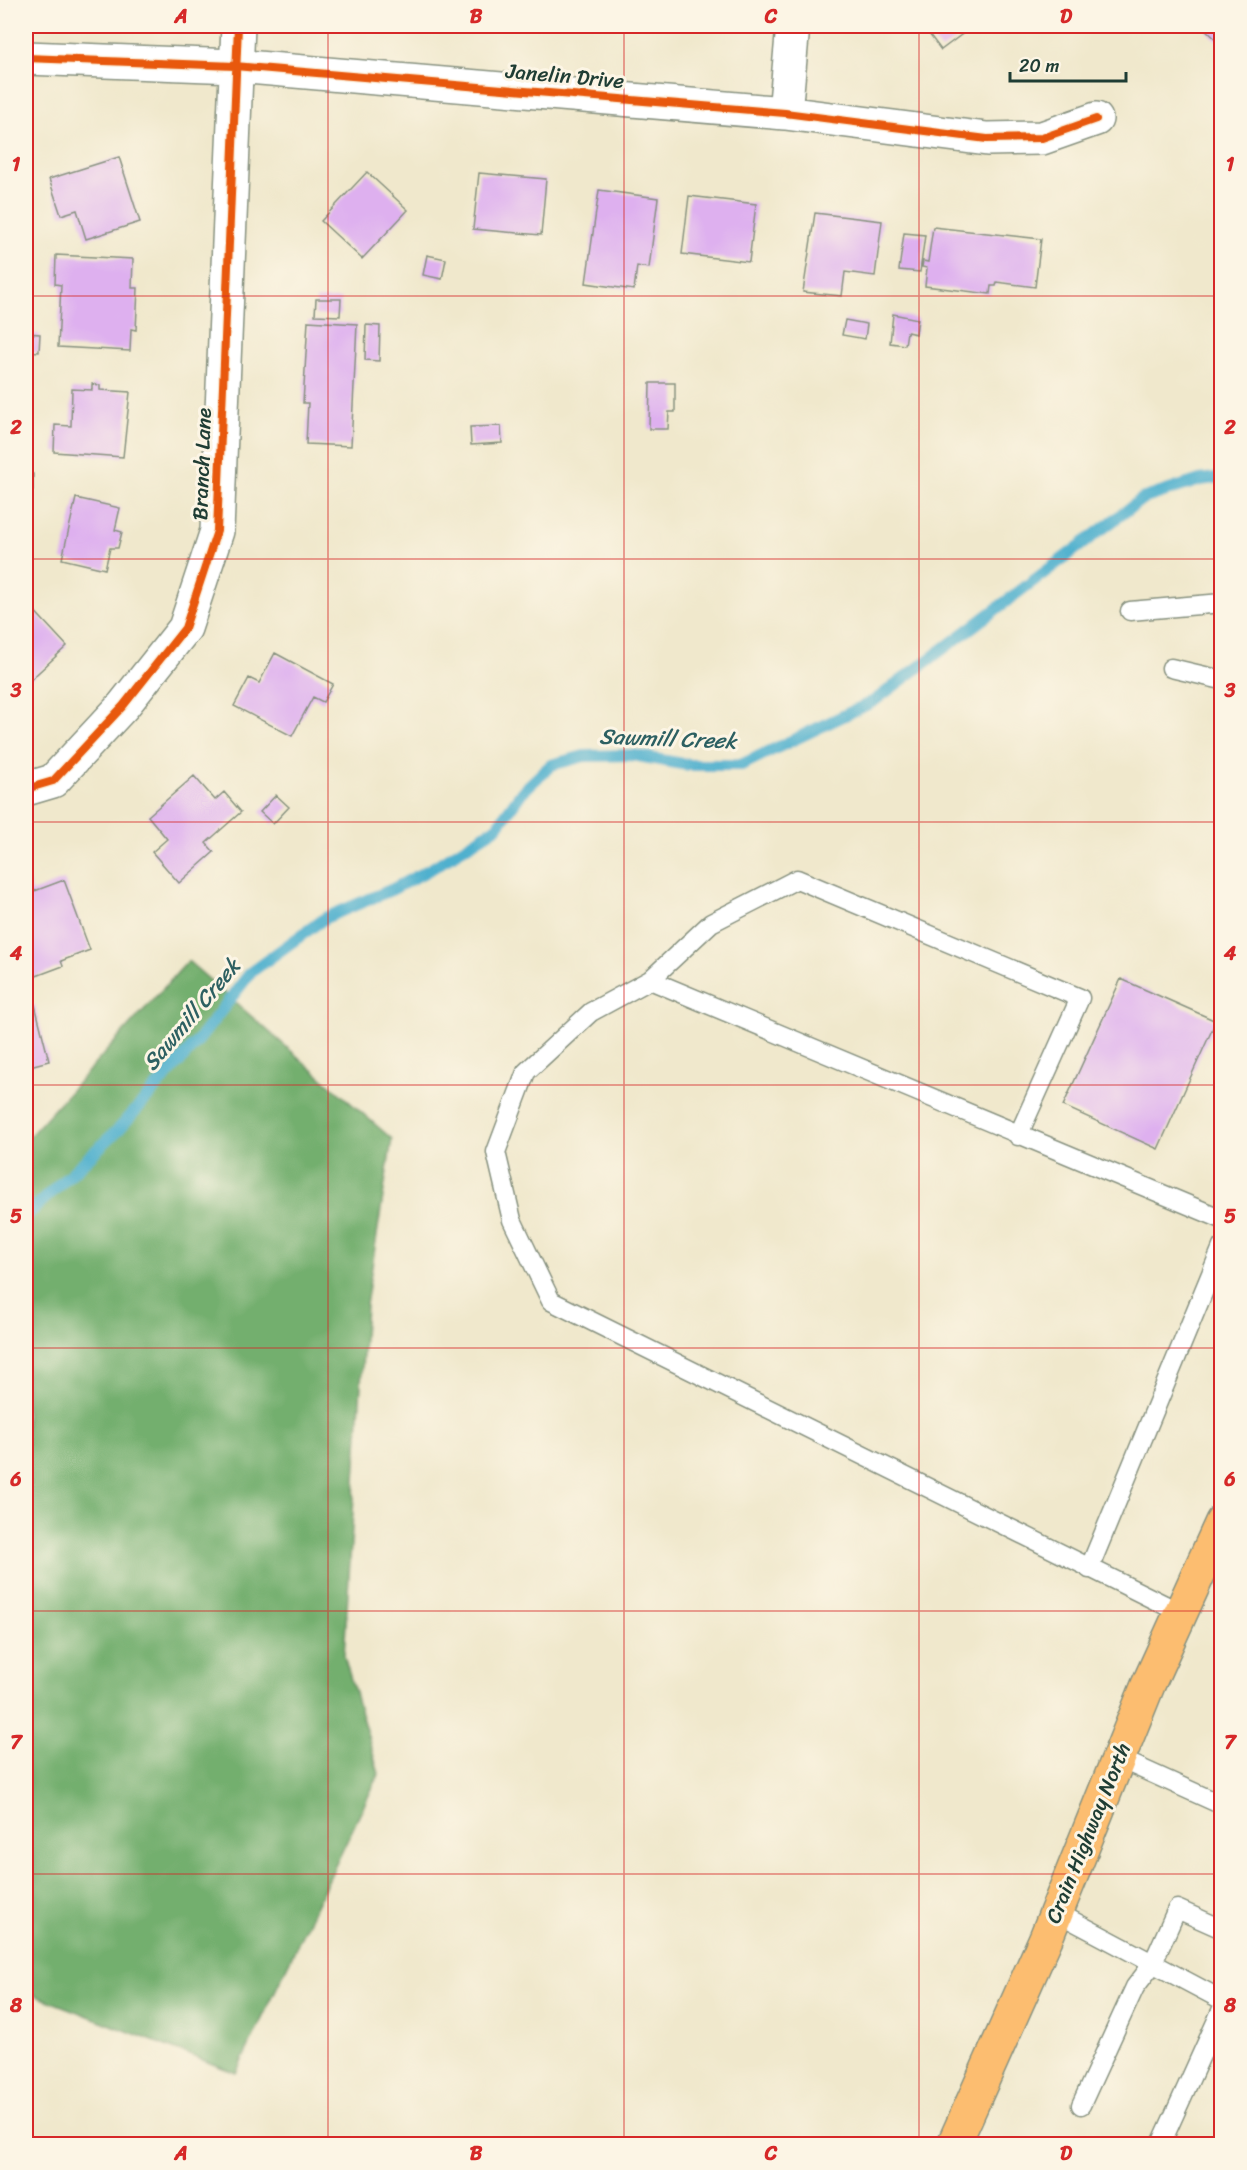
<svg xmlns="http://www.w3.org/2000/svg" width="1247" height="2170" font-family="Sriracha,sans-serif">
	<rect width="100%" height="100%" fill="#fcf5e5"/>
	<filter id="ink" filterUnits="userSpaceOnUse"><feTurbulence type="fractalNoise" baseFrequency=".0167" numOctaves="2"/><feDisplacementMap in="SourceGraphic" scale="12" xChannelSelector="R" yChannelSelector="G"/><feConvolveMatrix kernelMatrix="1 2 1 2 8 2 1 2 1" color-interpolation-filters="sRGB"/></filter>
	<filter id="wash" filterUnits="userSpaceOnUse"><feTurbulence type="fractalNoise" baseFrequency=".008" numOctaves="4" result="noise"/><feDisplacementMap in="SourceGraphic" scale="24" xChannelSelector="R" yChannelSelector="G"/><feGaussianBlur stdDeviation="1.35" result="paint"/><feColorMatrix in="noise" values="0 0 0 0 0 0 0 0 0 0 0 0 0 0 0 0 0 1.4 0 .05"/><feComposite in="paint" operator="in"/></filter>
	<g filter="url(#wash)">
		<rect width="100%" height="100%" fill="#f0e8cc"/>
		<path fill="#73af6e" stroke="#497651" stroke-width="1.5" d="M188 961 392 1139 366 1305 344 1656 379 1774 236 2073 26 1992V1140Z"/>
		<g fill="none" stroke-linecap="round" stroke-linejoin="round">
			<path stroke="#4fb0ce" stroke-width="12" d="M26 1216 119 1129 196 1043 251 972 325 918 393 889 434 867 497 827 522 792 551 765 584 756 633 755 688 765H741L874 701 1142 499 1200 480 1222 477"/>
		</g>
		<g id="blocks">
			<path fill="#deb0ef" d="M923 26H973L941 50Z
				M1202 26H1222V45Z
				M119 157 140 222 86 239 77 210 61 215 49 179Z
				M367 172 408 210 362 259 321 221Z
				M479 173 546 179 541 235 473 229Z
				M599 190 658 198 649 268 637 266 634 290 586 283Z
				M689 196 756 204 749 262 682 254Z
				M815 213 882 221 875 276 845 272 842 296 803 292Z
				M933 227 1041 239 1035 287 997 282 996 286H991L990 294 925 286 927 268 922 267 923 261 928 262Z
				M904 233 925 235 920 272 899 270Z
				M56 255 133 259 132 288H138L136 330 131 329 130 351 58 347 61 285 55 284Z
				M427 255 446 259 442 279 423 275Z
				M316 299H341L340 316 315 315Z
				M893 314 918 319 916 334 907 332 905 345 890 343Z
				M845 320 867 324 865 339 842 335Z
				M308 321 357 324 351 446 306 444 308 403H303Z
				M366 325 380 326 379 361 365 360Z
				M26 333 40 334 39 352 26 351Z
				M650 383H675V412H669L668 429H649Z
				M92 384 100 385V390L130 392 123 457 54 452 55 425 71 426 72 389 92 390Z
				M501 426 502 443 471 445 470 427Z
				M26 474H33V490L26 489Z
				M76 498 120 508 115 530 122 532 118 548H110L105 569 62 559Z
				M29 605 67 646 26 684V608Z
				M275 653 333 684 323 702 313 697 292 736 234 706 249 678 259 683Z
				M194 776 215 800 224 792 241 812 206 843 214 852 179 883 152 852 167 839 148 816Z
				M276 795 289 807 273 824 260 812Z
				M26 875 32 892 64 880 90 950 61 961 63 966 31 978 26 964Z
				M1121 979 1216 1021 1158 1149 1063 1106Z
				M35 1005 49 1061 26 1067V1008Z"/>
		</g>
	</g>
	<g filter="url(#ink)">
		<use href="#blocks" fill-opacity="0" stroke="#889280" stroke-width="1.5"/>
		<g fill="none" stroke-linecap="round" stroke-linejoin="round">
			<defs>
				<path id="lane" d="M1130 611 1222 603
					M1171 668 1222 680
					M650 980 711 923 797 879 1080 998 1018 1136
					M1089 1569 1222 1247
					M1181 1613 551 1301 512 1220 496 1152 526 1072 591 1012 650 980 1222 1219
					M1118 1758 1222 1805
					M1056 1912 1222 2000
					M1081 2105 1135 1987 1152 1965 1177 1909 1222 1929
					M1161 2144 1222 2009"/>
				<path id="street" d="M26 58 235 66 537 92 785 113 987 139 1042 138 1096 119
					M785 113 793 26
					M26 789 53 781 123 706 185 628 217 531 238 26"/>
				<path id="primary" d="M954 2144 1046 1938 1148 1685 1222 1522"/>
			</defs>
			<use href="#lane" stroke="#889280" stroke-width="21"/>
			<use href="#street" stroke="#889280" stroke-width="36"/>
			<use href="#primary" stroke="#889280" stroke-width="36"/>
			<use href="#lane" stroke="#fff" stroke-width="18"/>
			<use href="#street" stroke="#fff" stroke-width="33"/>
			<use href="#primary" stroke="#fcbd6f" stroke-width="33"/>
			<defs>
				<path id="cycleway" d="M26 58 235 66 537 92 785 113 987 139 1042 138 1096 119
					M26 789 53 781 123 706 185 628 217 531 238 26"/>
			</defs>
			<use href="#cycleway" stroke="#fcf5e5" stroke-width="11"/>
			<use href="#cycleway" stroke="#e8590c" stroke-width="8"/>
		</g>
	</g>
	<path fill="none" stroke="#d62828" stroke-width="1.5" stroke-opacity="0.55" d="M328 26V2144M624 26V2144M919 26V2144M26 296H1222M26 559H1222M26 822H1222M26 1085H1222M26 1348H1222M26 1611H1222M26 1874H1222"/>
	<g text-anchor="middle" stroke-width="6" stroke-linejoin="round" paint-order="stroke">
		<g font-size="21" fill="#1f3d34" stroke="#fcf5e5">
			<text transform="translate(565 76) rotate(5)" y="7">Janelin Drive</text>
			<text transform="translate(202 464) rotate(-88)" y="7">Branch Lane</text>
			<text transform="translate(1088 1833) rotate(-68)" y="7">Crain Highway North</text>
		</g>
		<g font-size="22" font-style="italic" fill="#2d6062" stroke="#fcf5e5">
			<text transform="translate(668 738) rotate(2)" y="8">Sawmill Creek</text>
			<text transform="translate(191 1014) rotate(-50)" y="8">Sawmill Creek</text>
		</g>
	</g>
	<rect width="1247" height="2170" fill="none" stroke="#fcf5e5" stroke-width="66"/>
	<path d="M1010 72v9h116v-9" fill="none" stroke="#1f3d34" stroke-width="3"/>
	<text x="1019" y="72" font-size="18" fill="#1f3d34" stroke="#fcf5e5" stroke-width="4.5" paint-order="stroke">20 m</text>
	<rect x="33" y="33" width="1181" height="2104" fill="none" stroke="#d62828" stroke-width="2"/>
	<g font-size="20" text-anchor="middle" font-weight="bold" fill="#d62828">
		<text x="181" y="23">A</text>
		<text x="476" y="23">B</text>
		<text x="771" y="23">C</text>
		<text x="1066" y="23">D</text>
		<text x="16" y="171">1</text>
		<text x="1230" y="171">1</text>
		<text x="16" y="434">2</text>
		<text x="1230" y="434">2</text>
		<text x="16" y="697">3</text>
		<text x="1230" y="697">3</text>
		<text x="16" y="960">4</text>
		<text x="1230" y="960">4</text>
		<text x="16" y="1223">5</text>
		<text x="1230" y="1223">5</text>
		<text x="16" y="1486">6</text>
		<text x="1230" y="1486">6</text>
		<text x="16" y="1749">7</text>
		<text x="1230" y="1749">7</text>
		<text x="16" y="2012">8</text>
		<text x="1230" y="2012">8</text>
		<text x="181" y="2160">A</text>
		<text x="476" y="2160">B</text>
		<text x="771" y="2160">C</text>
		<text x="1066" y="2160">D</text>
	</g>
</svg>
